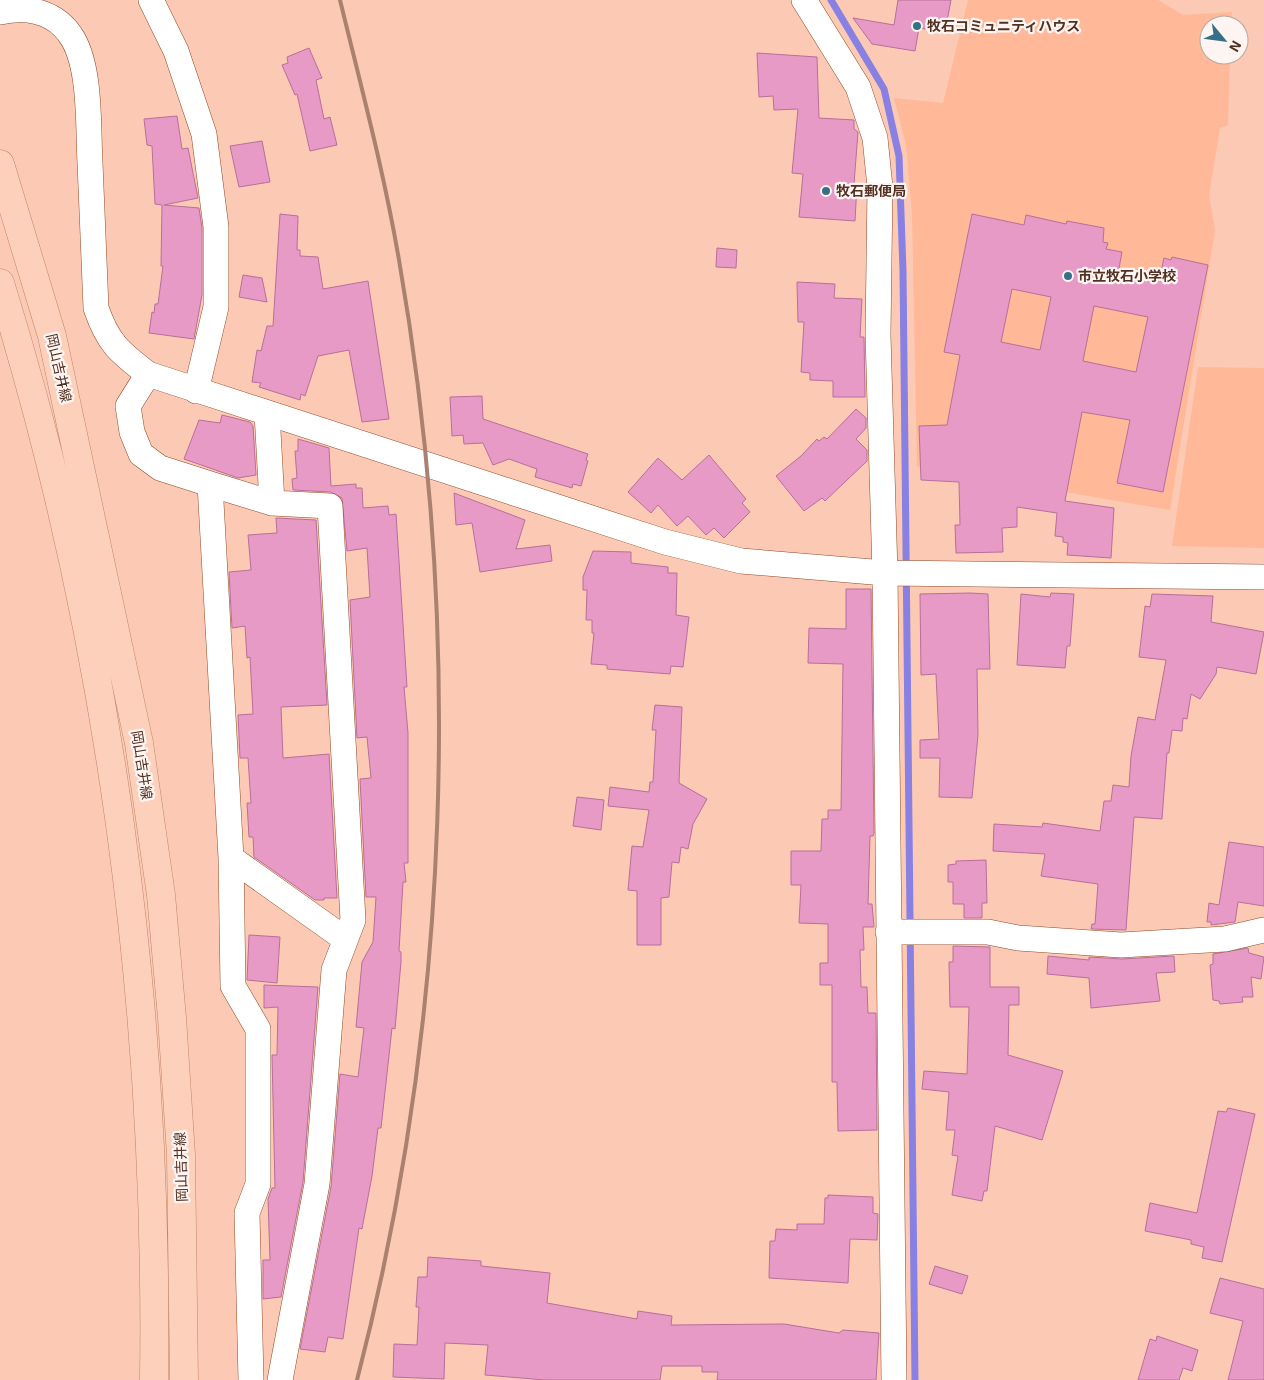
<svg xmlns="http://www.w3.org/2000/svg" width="1264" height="1380" font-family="'Exo 2','Noto Sans JP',sans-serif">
	<rect width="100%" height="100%" fill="#fccab4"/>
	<path fill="#ffb898" d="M968 0H1158L1183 15 1232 12 1231 25H1209V55H1230L1228 125 1220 128 1209 195 1215 230 1170 510 917 467 912 215 906 145 894 98 943 103Z
		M1198 367 1264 368V548L1172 546Z"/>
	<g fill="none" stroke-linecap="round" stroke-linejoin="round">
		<path stroke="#8880e2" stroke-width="7" d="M831 0 884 89 899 156 903 271 915 1380"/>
	</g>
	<path fill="#e79ac5" stroke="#b86f99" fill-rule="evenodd" d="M898 0H951L945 32 919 28 915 51 872 44 853 18 894 25Z
		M309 48 322 78 316 80 324 119 330 117 337 145 310 151 297 94 295 95 282 65 288 63 287 57Z
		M757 53 817 57 819 118 854 120V129L858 132 854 184H857L855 221 799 217 803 174 792 173 798 109 774 110 773 96 759 97Z
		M177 116 182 149 188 148 198 198 164 205 199 208 202 228V295L194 339 149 333 152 312 154 313 155 304H158L163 266H161L162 205 155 204 152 146 147 145 144 119Z
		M262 141 270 182 239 187 230 146Z
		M280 214 298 216 297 250H300V256L318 257 323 289 368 281 389 419 362 422 349 350 318 356 305 396 301 394 300 400 259 387 261 383 252 382 257 350 261 351 267 326H273Z
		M972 214 1024 225 1026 215 1066 224 1067 221 1104 228 1103 242 1108 243 1106 249 1122 252 1119 268 1160 276 1164 258 1171 260 1172 257 1208 265 1163 492 1117 483 1130 420 1082 412 1065 501 1114 508 1111 558 1067 555 1068 543 1063 542V537L1055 536 1057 513 1017 507V527L1002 528 1003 552 956 553 955 525H960L959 482 921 480 919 426 947 425 960 355 944 352ZM1012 289 1051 297 1040 350 1001 342ZM1094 306 1148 317 1136 372 1083 361Z
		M717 248 737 250 736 268 716 267Z
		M243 275 262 278 267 302 239 297Z
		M797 282 835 284 834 298 862 299 860 337H864L865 397H833V381L810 380V373L801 372 804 322H798Z
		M482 396 483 419 588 454 586 460 588 461 581 486 573 484 572 488 535 477 537 469 509 459 493 465 483 443 464 444 463 435 452 436 450 397Z
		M856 409 866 418V428L856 439 867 450V461L825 501 822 498 804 511 776 476 801 456 817 439 819 441 824 437 827 439Z
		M222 415 250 422 253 426 256 475 238 478 184 459 199 420 220 423Z
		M298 439 329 448 331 486 356 484V488H362L363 508 388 506 389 515 396 514 407 687H404L408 733V863H404L406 882H403L399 951 401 952V962L395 1029 392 1028 381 1128H378L372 1176 362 1229 359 1228 343 1339 328 1337 325 1352 300 1349 331 1187 340 1074 358 1077 364 1028 356 1027 362 962 373 942 376 897H366L360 779 371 778 367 737 357 738 350 600 370 597 367 548 347 551 342 498 331 492 293 490 292 479 297 478 295 451H298Z
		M709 455 746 499 742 503 750 512 724 538 714 528 706 535 688 516 677 526 658 505 651 513 628 492 658 458 682 480Z
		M454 493 525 520 516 549 550 545 552 561 480 572 472 523 456 525Z
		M276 518 316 520 327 705 281 707 283 758 329 754 337 898H324V900H315L254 857 253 837H249L247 803H251L248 758H240L238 715 253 714 250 657 247 658 245 626 232 628 229 572 251 570 248 535 277 533Z
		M593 551 631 552V563L668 567V573H677L676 615 689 617 683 667 671 666 670 674 607 669V665L591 664 594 633H592V620H586L587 590H583V577Z
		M846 589H871L874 833 873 836H870L868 904H872L874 927H863L864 950H860L861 987H867L868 1013H876L877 1130 838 1131 837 1082H832V985H820V963H828V924L799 923 801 885H791V851H821L822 819H828V810H841L843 664 808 663 809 628 846 629Z
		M970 593 988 594 990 669H977L978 735 972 798 939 797 940 758H920V740L939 739 936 674 921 675 920 594Z
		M1051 593 1074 594 1070 646H1067L1065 668 1017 665 1021 594 1050 597Z
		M1152 594 1213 596 1211 622 1264 632 1256 674 1217 667 1216 674 1200 699 1191 694 1187 719 1183 718 1182 731 1172 730 1169 753H1167L1162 819 1134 817 1126 930 1091 929 1092 924H1095L1098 884 1041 876 1045 854 993 851 994 824 1042 827 1043 823 1100 831 1104 801H1111L1113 785 1129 787 1131 756 1138 717 1155 720 1166 660 1139 657 1145 606 1150 607Z
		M655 705 682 707 679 783 707 799 693 824 688 849 681 847 679 863 672 862 669 897 661 898V945H637V891L628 890 632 846 643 847 649 810 608 806 610 787 649 792 650 782H653L656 730H652Z
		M577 797 604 800 601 830 573 826Z
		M1229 842 1264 847V906L1238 902 1235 922 1211 925V922H1207L1209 903 1219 905Z
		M986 860 987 903H982V918H964V904H953V882H948V865L956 864V861Z
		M249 935 280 937 277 983 247 980Z
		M953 946 990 947V987H1019V1005H1009L1008 1055 1063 1071 1042 1140 995 1126 987 1191H984L982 1201 952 1195 958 1156 952 1155 955 1130H946L949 1092 922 1089 924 1071 967 1074 969 1007H950L949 962H953Z
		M1248 948 1249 953 1264 957 1261 979 1251 977 1253 997H1242L1243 1002 1220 1004 1219 1001 1213 1000 1210 965 1213 964V954Z
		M1048 956 1089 960V957L1122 959 1174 956 1175 972 1156 973 1160 1001 1091 1008 1089 978 1047 974Z
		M264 985 318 987 303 1182 281 1297 263 1299V1260H270L268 1199 272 1188H275L272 1055H277L278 1007 264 1008Z
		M1228 1108 1255 1114 1222 1262 1202 1258 1204 1247 1191 1244V1240L1145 1231 1150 1203 1197 1213 1218 1111 1226 1112Z
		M828 1195 873 1197V1213L878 1214 877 1240 850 1239 848 1283 769 1278 770 1241H775L776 1229 797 1230V1224H824L825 1198H828Z
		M428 1257 481 1261V1266L550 1273 547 1303 637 1319 638 1311 672 1316 671 1325 784 1324 839 1333 843 1330 879 1333 876 1380H717L718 1372H702V1366H662L660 1380H545L485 1375 488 1345 445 1343 444 1379 393 1377 394 1344 417 1345 419 1307H416L418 1277H427Z
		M935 1266 968 1276 962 1294 929 1284Z
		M1220 1278 1264 1289V1380H1228L1243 1321 1210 1313Z
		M1157 1336 1198 1350 1192 1371 1183 1368 1179 1380H1138L1150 1339 1156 1341Z"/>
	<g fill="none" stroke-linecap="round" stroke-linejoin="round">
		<defs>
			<path id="minor" d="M151 0 176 51 204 134 216 227V307L196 391
				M804 0 858 87 875 138 880 187 878 335 885 573 894 1380
				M0 12C29 6 57 12 73 39 91 70 88 127 90 163 92 211 94 260 96 308 108 343 119 352 148 374L665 542 741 561 885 573 1264 577
				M148 374 128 406 132 432 141 454 160 468 210 484 231 858 233 986 258 1029V1184L247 1213 251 1380
				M267 413 272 503 330 506 353 920 334 970 317 1184 280 1380
				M210 484 272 503
				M231 858 345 939
				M888 932H988L1018 938 1121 945 1225 939 1264 930"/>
			<path id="major" d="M0 164 52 336 139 743 161 895 172 1018 181 1155 184 1380
				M0 283C110 637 159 1010 154 1380"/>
		</defs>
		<use href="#minor" stroke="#904926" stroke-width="26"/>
		<use href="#major" stroke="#c08468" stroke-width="29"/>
		<use href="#minor" stroke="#fff" stroke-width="25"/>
		<use href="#major" stroke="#fdd0bb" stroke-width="28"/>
		<path stroke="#aa816e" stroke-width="4" d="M340 0C361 86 384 172 399 260 463 627 451 1019 357 1380"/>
	</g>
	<g fill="#347188" stroke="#fef5f2" stroke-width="2">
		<circle cx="917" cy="26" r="5"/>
		<circle cx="826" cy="191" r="5"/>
		<circle cx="1068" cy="276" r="5"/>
	</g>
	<g text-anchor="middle" stroke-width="4.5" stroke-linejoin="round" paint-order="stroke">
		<g font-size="14" font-weight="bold" fill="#513122" stroke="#fef5f2" text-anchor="start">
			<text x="927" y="31">牧石コミュニティハウス</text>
			<text x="836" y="196">牧石郵便局</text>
			<text x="1078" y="281">市立牧石小学校</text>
		</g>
		<g font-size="14" fill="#513122" stroke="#fef5f2">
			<text transform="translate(59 368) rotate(77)" y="5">岡山吉井線</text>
			<text transform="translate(142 765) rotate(81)" y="5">岡山吉井線</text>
			<text transform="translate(181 1167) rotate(-92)" y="5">岡山吉井線</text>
		</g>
	</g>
	<g transform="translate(1224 40) rotate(119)"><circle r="24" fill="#fef5f2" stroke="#b9a79f"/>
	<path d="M0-4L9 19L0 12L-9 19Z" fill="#347188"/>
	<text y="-8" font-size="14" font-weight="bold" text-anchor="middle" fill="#513122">N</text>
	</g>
</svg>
